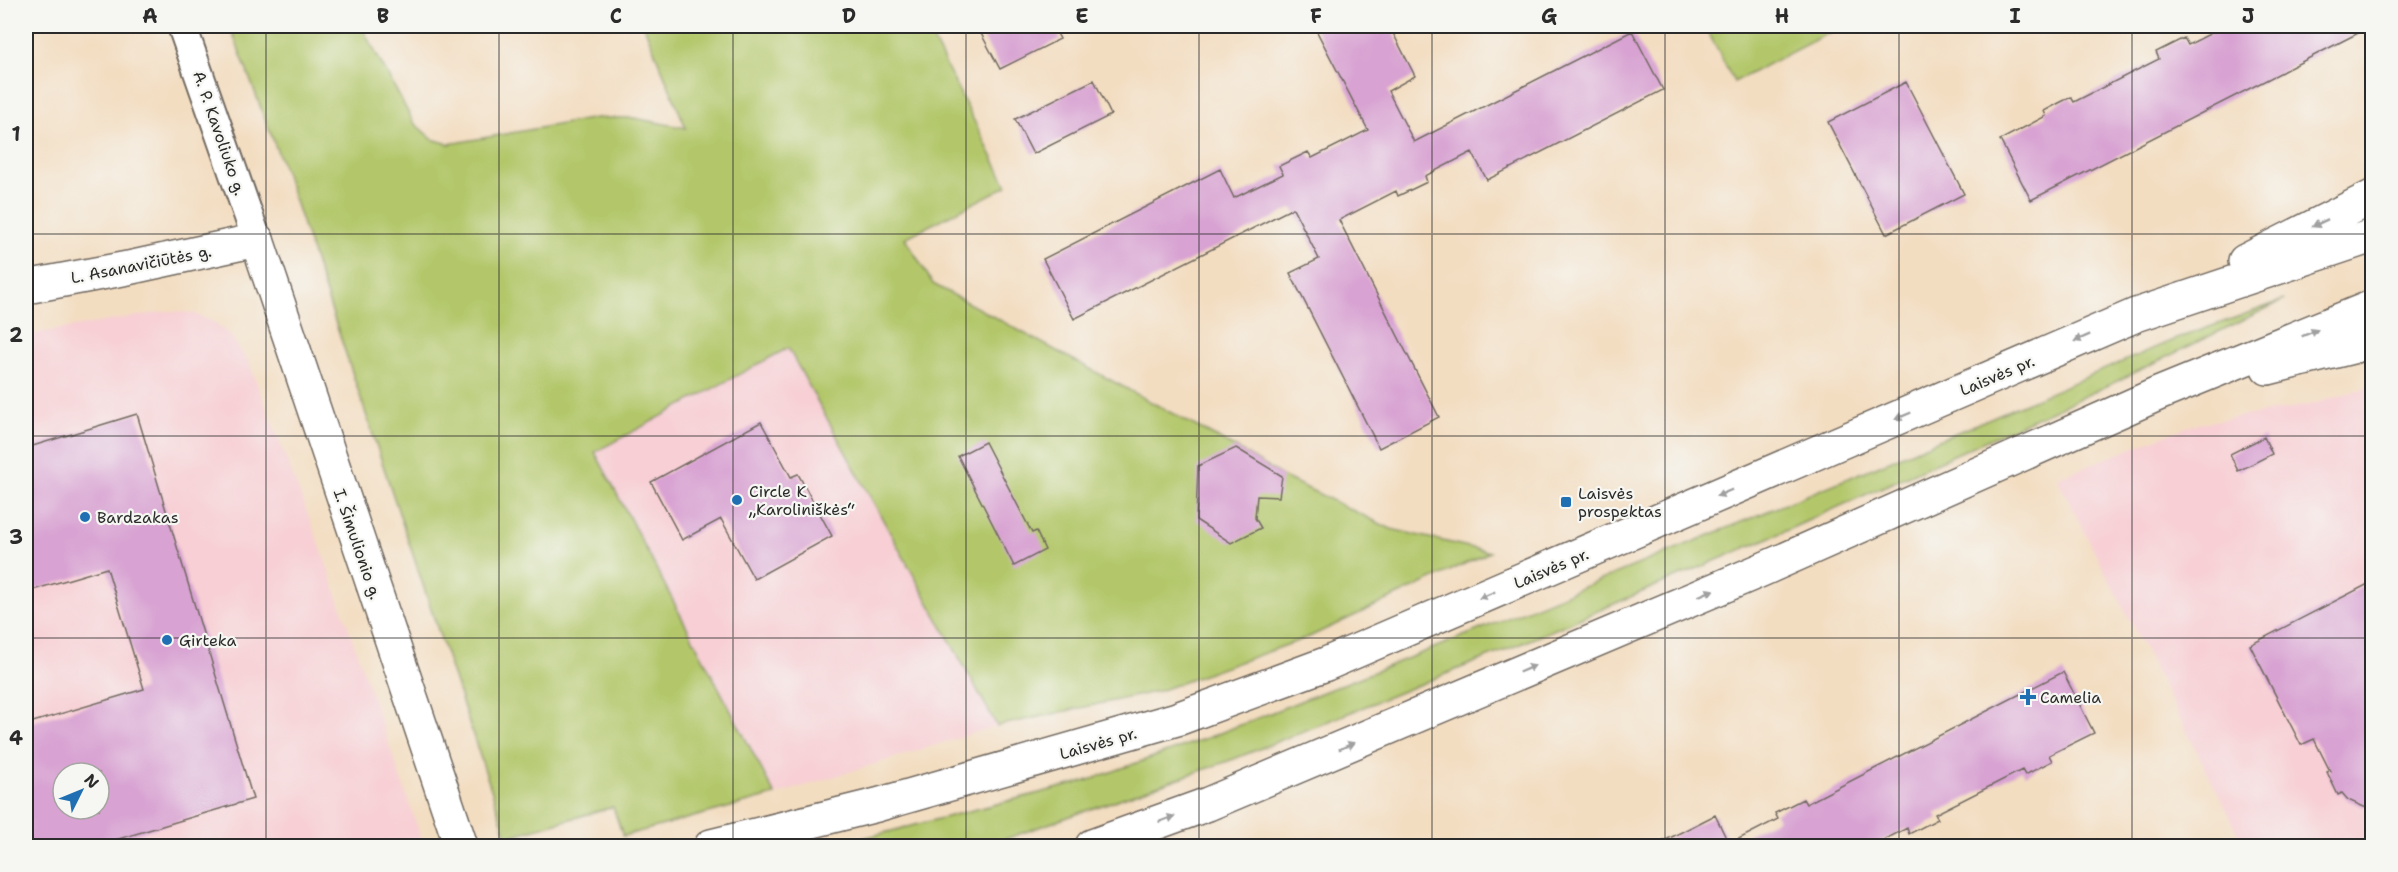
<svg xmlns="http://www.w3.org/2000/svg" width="2398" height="872" font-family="'Shantell Sans',sans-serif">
	<rect width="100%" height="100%" fill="#f6f6f2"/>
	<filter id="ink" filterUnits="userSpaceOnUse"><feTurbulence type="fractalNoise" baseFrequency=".0167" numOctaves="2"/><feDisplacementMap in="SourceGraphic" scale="12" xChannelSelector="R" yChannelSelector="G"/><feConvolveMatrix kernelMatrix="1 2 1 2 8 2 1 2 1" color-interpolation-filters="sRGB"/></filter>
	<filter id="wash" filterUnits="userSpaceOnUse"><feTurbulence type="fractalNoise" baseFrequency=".008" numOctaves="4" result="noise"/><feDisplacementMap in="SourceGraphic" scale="24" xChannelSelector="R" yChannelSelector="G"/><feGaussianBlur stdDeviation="1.35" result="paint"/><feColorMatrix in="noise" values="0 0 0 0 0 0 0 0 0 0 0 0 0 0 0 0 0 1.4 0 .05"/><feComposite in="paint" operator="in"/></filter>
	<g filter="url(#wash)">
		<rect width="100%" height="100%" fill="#f3ddc1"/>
		<path fill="#f7cfd4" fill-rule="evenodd" d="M168 311 192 313 213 322 230 335 249 363 320 546 424 846H26V335ZM63 773H99V809H63Z
			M788 348 997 726 775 795 595 452Z
			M2372 386V846H2245L2057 478 2191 425 2309 405Z"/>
		<path fill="#b3c76b" stroke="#6f794b" stroke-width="1.5" d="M230 26H361L414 123 432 139 449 144 596 118H634L686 128 644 26H926L1007 186 905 238 933 284 1236 448 1282 476 1391 529 1490 552 1309 637 1159 691 997 726 788 348 595 452 775 795 623 836 613 807 507 837 287 177Z
			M1705 26H1837L1838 28 1734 82Z
			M2284 300 2109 385 1785 531 1513 647 1234 759 985 846H833L1086 781 1215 735 1459 638 1885 463 2171 341Z"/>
		<g id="blocks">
			<path fill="#d8a2d2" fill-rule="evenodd" d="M977 26H1053L1060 39 1000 69Z
				M1314 26H1398L1399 27 1392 31 1415 76 1388 91 1414 142 1632 31 1663 90 1487 180 1472 152 1425 176 1427 182 1398 196 1396 191 1339 220 1439 417 1379 448 1290 273 1319 259 1293 208 1074 319 1043 259 1220 169 1234 198 1283 174 1279 166 1308 152 1312 158 1368 130Z
				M2225 26H2372L2031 200 2000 140 2046 116 2044 111 2059 103 2071 97 2074 102 2159 59 2156 52 2184 38 2188 45Z
				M1094 80 1111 115 1033 154 1015 119Z
				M1906 82 1964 194 1886 234 1828 122Z
				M137 414 253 799 95 846H26V724L144 689 107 568 26 592V448ZM63 773H99V809H63Z
				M761 422 791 477 798 474 832 536 754 579 721 519 682 540 651 482Z
				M2264 437 2272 454 2238 471 2230 454Z
				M985 442 1032 533 1036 531 1045 550 1014 566 958 456Z
				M1236 448 1282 476 1279 497 1257 496 1255 518 1261 528 1231 543 1196 520 1198 466Z
				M2372 582V807H2364L2348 800 2342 793 2338 795 2327 772 2330 771 2314 739 2301 745 2250 645Z
				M2063 672 2094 733 2049 755 2052 761 2025 775 2022 770 1935 814 1938 819 1909 834 1907 828 1872 846H1654L1715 815 1729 844 1778 819 1775 813 1803 799 1806 804Z"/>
		</g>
	</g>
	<g filter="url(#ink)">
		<use href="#blocks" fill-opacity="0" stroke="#716960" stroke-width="1.5"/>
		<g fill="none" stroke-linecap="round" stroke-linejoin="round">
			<defs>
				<path id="minor" d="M182 26 257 240"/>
				<path id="tertiary" d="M257 240 461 846"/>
				<path id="secondary" d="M26 287 128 268 257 240"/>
				<path id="primary" d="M2245 261 2372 197
					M2268 368 2372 342
					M711 846 877 805 1177 719 1326 664 2136 315 2372 236
					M1092 846 1208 804 1759 571 2158 394 2372 307"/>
			</defs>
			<use href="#minor" stroke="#716960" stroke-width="32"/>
			<use href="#tertiary" stroke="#716960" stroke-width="36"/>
			<use href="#secondary" stroke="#716960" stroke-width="36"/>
			<use href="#primary" stroke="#716960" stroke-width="36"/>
			<use href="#minor" stroke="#fff" stroke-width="28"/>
			<use href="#tertiary" stroke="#fff" stroke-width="33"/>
			<use href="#secondary" stroke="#fff" stroke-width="33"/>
			<use href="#primary" stroke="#fff" stroke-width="33"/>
		</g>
		<defs><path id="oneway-solid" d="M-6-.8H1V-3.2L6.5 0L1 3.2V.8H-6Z" transform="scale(1.5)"/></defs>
		<g fill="#a0a0a0">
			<use href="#oneway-solid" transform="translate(2320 223) rotate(154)"/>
			<use href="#oneway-solid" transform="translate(2310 333) rotate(-22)"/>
			<use href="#oneway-solid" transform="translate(2082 338) rotate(156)"/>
			<use href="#oneway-solid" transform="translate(1903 416) rotate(157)"/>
			<use href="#oneway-solid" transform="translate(1724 493) rotate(157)"/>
			<use href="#oneway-solid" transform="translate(1706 593) rotate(-23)"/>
			<use href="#oneway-solid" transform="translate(1487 595) rotate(157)"/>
			<use href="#oneway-solid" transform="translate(1527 669) rotate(-23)"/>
			<use href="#oneway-solid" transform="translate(1347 746) rotate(-23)"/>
			<use href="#oneway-solid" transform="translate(1167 819) rotate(-20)"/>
		</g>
	</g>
	<path fill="none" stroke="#2b2b2b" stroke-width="1.5" stroke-opacity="0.55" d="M266 26V846M499 26V846M733 26V846M966 26V846M1199 26V846M1432 26V846M1665 26V846M1899 26V846M2132 26V846M26 234H2372M26 436H2372M26 638H2372"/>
	<g fill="#1f6fb2" stroke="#f6f6f2" stroke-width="2">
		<circle cx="737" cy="500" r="6"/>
		<rect x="1560" y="496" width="12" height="12" rx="3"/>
		<circle cx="85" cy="517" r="6"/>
		<circle cx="167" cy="640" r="6"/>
		<path d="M2025 688h6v6h6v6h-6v6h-6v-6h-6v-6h6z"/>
	</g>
	<g text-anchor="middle" stroke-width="4.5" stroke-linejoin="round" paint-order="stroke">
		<g font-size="16" fill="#2b2b2b" stroke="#f6f6f2">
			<text transform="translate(220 133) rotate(71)" y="6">A. P. Kavoliuko g.</text>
			<text transform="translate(141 264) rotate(-11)" y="6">L. Asanavičiūtės g.</text>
			<text transform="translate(1997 375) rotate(-23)" y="6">Laisvės pr.</text>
			<text transform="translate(358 544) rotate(71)" y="6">I. Šimulionio g.</text>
			<text transform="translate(1551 568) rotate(-23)" y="6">Laisvės pr.</text>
			<text transform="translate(1098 743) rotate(-16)" y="6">Laisvės pr.</text>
		</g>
		<g font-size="16" fill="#2b2b2b" stroke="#f6f6f2" text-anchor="start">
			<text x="749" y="497">Circle K<tspan x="749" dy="18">„Karoliniškės“</tspan></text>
			<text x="1578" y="499">Laisvės<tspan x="1578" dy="18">prospektas</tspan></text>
			<text x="97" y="523">Bardzakas</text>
			<text x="179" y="646">Girteka</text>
			<text x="2040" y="703">Camelia</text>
		</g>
	</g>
	<rect width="2398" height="872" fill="none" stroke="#f6f6f2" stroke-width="66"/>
	<g transform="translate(81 791) rotate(47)"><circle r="28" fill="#f6f6f2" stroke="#a5a5a2" stroke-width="1.5"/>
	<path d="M0-4.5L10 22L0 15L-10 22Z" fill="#1f6fb2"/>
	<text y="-9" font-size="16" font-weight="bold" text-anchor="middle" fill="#2b2b2b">N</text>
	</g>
	<rect x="33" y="33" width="2332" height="806" fill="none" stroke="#2b2b2b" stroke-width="2"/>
	<g font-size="20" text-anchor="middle" font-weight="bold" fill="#2b2b2b">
		<text x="150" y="23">A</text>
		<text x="383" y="23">B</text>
		<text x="616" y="23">C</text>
		<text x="849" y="23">D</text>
		<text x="1082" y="23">E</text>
		<text x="1316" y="23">F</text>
		<text x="1549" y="23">G</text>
		<text x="1782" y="23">H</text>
		<text x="2015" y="23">I</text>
		<text x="2248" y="23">J</text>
		<text x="16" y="141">1</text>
		<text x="16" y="342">2</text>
		<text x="16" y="544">3</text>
		<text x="16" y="745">4</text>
	</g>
</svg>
